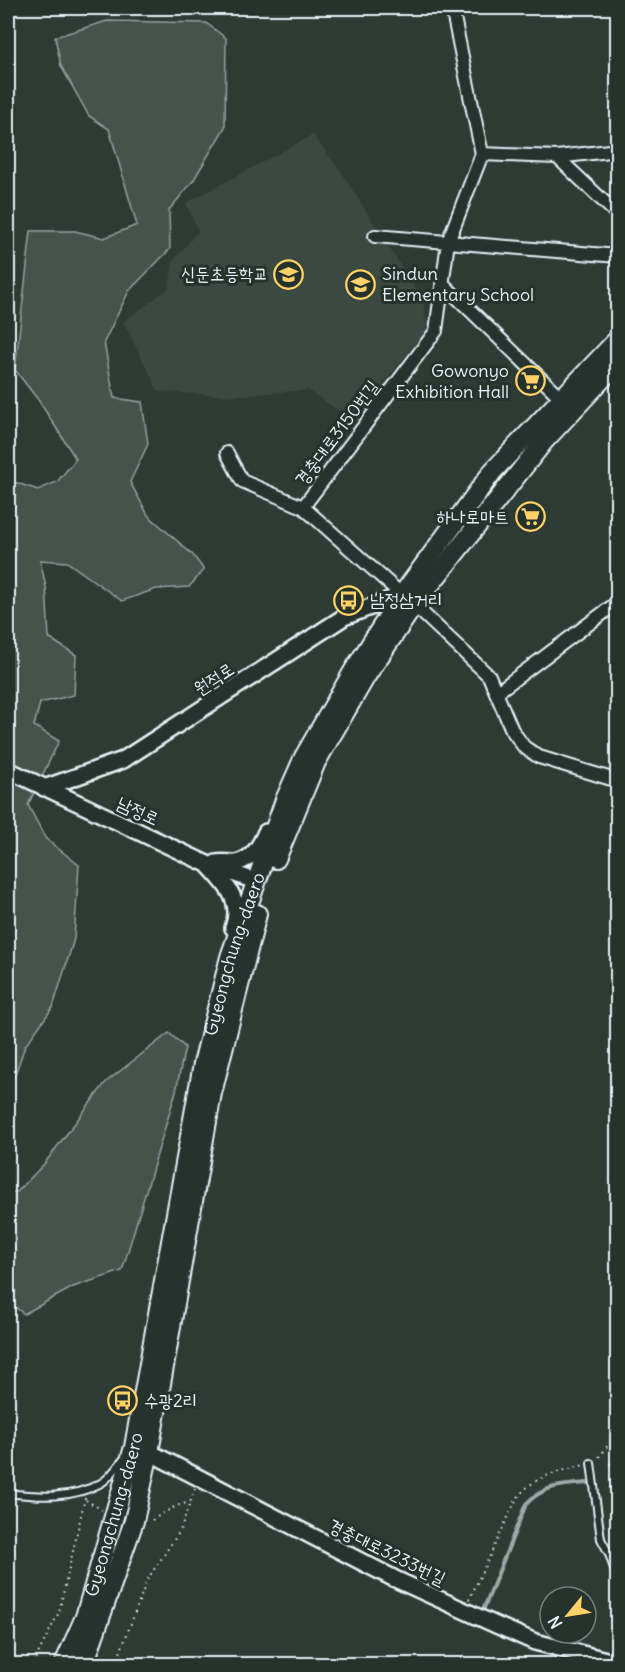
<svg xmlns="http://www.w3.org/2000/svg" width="625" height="1672" font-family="Delius,'Poor Story',sans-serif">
	<rect width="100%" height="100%" fill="#2e3b35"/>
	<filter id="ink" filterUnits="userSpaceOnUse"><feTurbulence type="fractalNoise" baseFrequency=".0167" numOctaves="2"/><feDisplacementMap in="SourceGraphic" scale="12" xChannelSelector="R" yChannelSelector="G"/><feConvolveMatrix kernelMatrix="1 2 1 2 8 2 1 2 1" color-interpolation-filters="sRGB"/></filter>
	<g filter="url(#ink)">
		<path fill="#3b4843" d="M313 135 342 173 423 301 427 330 353 420 307 390 234 396 159 392 123 322 169 288 173 261 198 231 186 203Z"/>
		<path fill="#45524e" stroke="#96a2a3" stroke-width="1.5" d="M107 21 206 23 226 38 225 127 193 181 169 210 170 249 129 291 104 342 114 398 142 402 148 444 130 482 148 515 193 555 204 570 189 587 156 589 122 601 67 562 40 560 46 587 49 638 76 655 74 695 40 703 34 726 59 741 28 805 46 839 79 865 74 939 53 1007 25 1046 8 1094V480L38 490 57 482 76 459 39 401 15 370 31 231H75L104 238 137 225 109 129 89 116 61 66 55 37Z
			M169 1033 185 1047 176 1091 122 1271 73 1287 24 1314 8 1301V1192H17L44 1164 106 1082Z"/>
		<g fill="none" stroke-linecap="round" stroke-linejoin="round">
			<path stroke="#9da8a9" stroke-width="4" d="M611 1464 618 1456
				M482 1613 526 1504C544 1485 562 1485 587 1483"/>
			<defs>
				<path id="service" d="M591 1463 601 1539 609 1554 618 1581
					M8 1493C39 1497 72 1499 101 1483 110 1478 117 1466 124 1459"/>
				<path id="minor" d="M482 154 557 157 618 215
					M557 157 618 150
					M375 236 618 256
					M443 284 560 397
					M227 453 242 481 303 507 402 595
					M303 507 436 331 448 242 482 154 452 8
					M414 605 489 676 512 730 524 747 539 757 618 781
					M496 693 618 602"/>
				<path id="tertiary" d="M8 770 207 864 255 881
					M44 788 123 760 344 617 402 595
					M216 863C223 861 230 864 236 863 253 859 260 846 266 832
					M209 866C227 885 243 902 233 928
					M149 1452 395 1579 496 1625 535 1642 618 1663"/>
				<g id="primary">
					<path d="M276 859 316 762 366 676 414 605 545 440 618 362"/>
					<path id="s1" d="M64 1664 85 1617 134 1447 203 1064 230 957 285 800 304 757 354 670 402 595 493 471 618 339"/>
					<path d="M84 1664 134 1521 149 1452 212 1093 257 914"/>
				</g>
			</defs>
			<use href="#service" stroke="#e8f1f8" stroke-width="10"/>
			<use href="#minor" stroke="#e8f1f8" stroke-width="16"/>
			<use href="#tertiary" stroke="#e8f1f8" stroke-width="20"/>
			<use href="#primary" stroke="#e8f1f8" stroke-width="22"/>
			<path stroke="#e8f1f8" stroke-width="2" stroke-dasharray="1.5 4.5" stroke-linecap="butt" d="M599 1457 618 1432
				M86 1500 102 1510
				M152 1520 176 1506 190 1502
				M469 1600 516 1500C533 1475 556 1473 584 1465
				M33 1664 59 1612 85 1498
				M116 1664 147 1580 180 1531 195 1489"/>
			<use href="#service" stroke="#26332d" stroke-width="6"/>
			<use href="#minor" stroke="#26332d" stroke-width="12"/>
			<use href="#tertiary" stroke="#26332d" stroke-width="15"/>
			<use href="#primary" stroke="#26332d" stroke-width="18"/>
		</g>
	</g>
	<defs>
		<symbol id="school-ring" viewBox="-11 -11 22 22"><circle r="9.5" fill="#26332d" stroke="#ffd166" stroke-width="1.5"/><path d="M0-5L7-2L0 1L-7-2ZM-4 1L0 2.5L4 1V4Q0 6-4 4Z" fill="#ffd166"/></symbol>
		<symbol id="supermarket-ring" viewBox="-11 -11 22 22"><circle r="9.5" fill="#26332d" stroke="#ffd166" stroke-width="1.5"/><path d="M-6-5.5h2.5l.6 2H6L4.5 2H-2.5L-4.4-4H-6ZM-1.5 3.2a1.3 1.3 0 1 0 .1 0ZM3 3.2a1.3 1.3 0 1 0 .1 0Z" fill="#ffd166"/></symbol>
		<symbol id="bus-ring" viewBox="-11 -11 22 22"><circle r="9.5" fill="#26332d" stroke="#ffd166" stroke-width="1.5"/><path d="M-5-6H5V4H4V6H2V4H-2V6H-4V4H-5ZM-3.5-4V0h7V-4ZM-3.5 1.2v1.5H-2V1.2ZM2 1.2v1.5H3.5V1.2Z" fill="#ffd166"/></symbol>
	</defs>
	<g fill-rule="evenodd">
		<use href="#school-ring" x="272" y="258" width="33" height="33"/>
		<use href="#school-ring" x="344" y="268" width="33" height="33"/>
		<use href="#supermarket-ring" x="514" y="364" width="33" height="33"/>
		<use href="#supermarket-ring" x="514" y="500" width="33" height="33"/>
		<use href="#bus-ring" x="332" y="584" width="33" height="33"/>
		<use href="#bus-ring" x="106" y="1384" width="33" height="33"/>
	</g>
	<g text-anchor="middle" stroke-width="6" stroke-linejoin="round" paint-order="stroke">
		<g font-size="18" fill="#e8f1f8" stroke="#26332d" text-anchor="end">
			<text x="268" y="280">신둔초등학교</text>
			<text x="382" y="280" text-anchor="start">Sindun<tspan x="382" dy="21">Elementary School</tspan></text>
			<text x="509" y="377">Gowonyo<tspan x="509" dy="21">Exhibition Hall</tspan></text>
			<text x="509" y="523">하나로마트</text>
			<text x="370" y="606" text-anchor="start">남정삼거리</text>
			<text x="144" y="1407" text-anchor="start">수광2리</text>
		</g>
		<g font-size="18" fill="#e8f1f8" stroke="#26332d">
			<text transform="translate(337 433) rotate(-53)" y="6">경충대로3150번길</text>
			<text transform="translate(214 679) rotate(-33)" y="6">원적로</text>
			<text transform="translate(138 811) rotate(25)" y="6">남정로</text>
			<text dy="6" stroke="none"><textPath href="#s1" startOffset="732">Gyeongchung-daero</textPath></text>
			<text dy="6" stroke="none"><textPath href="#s1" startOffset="158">Gyeongchung-daero</textPath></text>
			<text transform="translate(387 1552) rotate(26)" y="6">경충대로3233번길</text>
		</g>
	</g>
	<rect width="625" height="1672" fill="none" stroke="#26332d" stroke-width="30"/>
	<rect x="15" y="15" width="595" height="1642" fill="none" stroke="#e8f1f8" stroke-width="2" filter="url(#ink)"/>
	<g transform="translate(568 1615) rotate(240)"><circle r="28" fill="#26332d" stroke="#747f7e" stroke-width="1.5"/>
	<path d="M0-4.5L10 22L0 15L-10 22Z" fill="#ffd166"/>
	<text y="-9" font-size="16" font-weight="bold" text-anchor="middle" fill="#e8f1f8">N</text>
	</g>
</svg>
